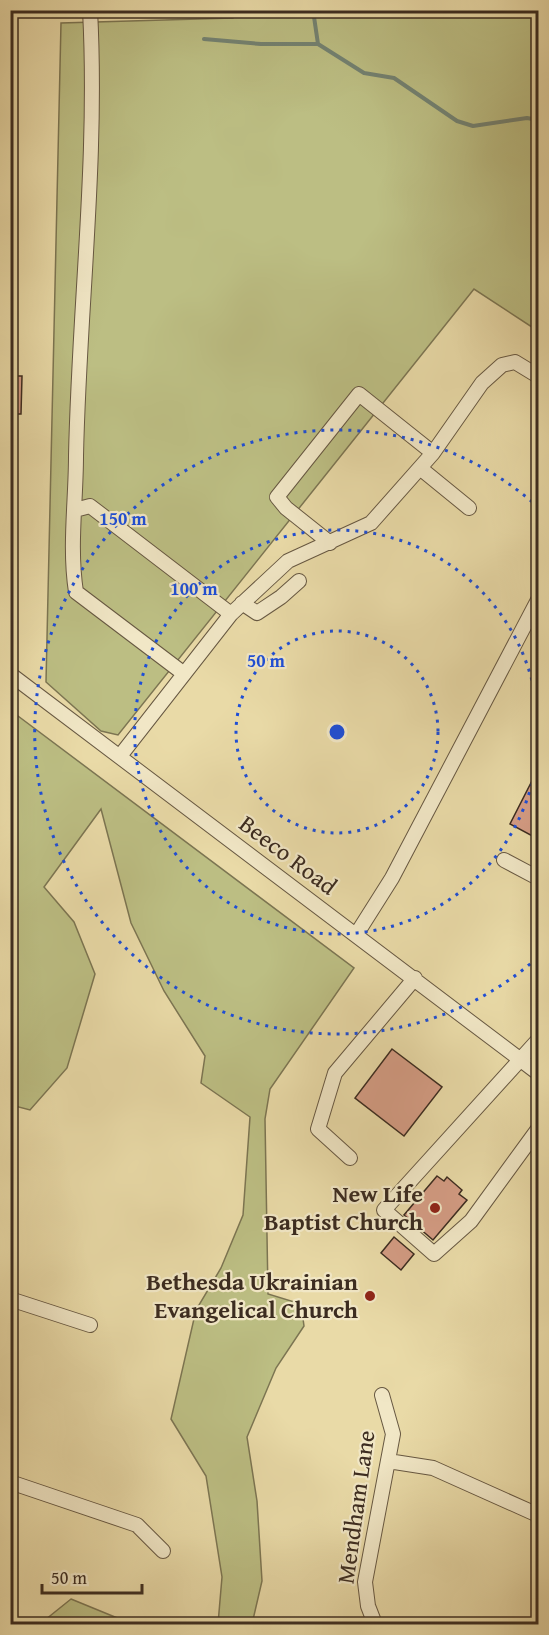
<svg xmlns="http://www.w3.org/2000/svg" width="549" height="1635" font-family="'Gentium Book Plus',serif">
	<rect width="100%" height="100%" fill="#e9daa7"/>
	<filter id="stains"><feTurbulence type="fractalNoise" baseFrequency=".00333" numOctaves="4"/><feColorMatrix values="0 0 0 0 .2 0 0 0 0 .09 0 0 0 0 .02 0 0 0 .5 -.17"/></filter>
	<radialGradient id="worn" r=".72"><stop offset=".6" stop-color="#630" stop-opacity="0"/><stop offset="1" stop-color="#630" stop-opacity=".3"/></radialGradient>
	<path fill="#bcbe83" stroke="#7c7552" stroke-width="1.5" d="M239 10 538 11V331L474 289 118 735 101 731 46 682 61 23 233 18Z
		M10 710 354 968 270 1089 265 1119 268 1294 301 1304 304 1326 276 1368 247 1437 257 1501 262 1581 252 1624H218L222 1577 206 1476 171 1419 196 1310 221 1268 243 1215 250 1117 201 1083 205 1056 164 991 131 923 101 809 44 887 74 922 95 974 67 1068 30 1110 11 1105Z
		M71 1599 132 1624H40Z"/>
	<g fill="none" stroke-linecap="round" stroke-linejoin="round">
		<path stroke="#738272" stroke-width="4" d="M313 10 318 44
			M204 39 261 44H318L364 73 394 78 457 121 473 126 527 118 538 120"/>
	</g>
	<path fill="#d49c84" stroke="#3c2c20" stroke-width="1.5" d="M10 376H22L21 414H10Z
		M538 769V839L510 824Z
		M392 1049 442 1087 404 1136 355 1098Z
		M437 1176 444 1181 447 1177 462 1190 459 1194 467 1200 433 1240 404 1215Z
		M394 1237 414 1254 401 1270 381 1253Z"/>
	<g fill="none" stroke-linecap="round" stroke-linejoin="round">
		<defs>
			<path id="minor" d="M90 10C98 159 79 308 76 456 76 501 69 547 76 592L183 673
				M420 468 469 508
				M75 510 90 506 231 614
				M330 543 286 508 277 497 359 394 433 453
				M242 603 257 613 281 597 299 581
				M10 674 538 1073
				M120 756 231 614 288 561 371 523 433 453 482 383 502 365 515 362 538 376
				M504 860 538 878
				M356 935 392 878 538 600
				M538 1040 384 1210 434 1254 471 1221 538 1129
				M350 1158 318 1129 335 1073 415 978
				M10 1299 90 1325
				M388 1461 433 1468 538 1515
				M10 1482 137 1525 163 1551
				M375 1624 368 1606 365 1582 393 1434 382 1395"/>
		</defs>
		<use href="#minor" stroke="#675842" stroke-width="16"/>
		<use href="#minor" stroke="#f1e7c6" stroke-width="14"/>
	</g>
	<g fill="none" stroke="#1d4ed8" stroke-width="3" stroke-dasharray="3 6">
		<circle cx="337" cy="732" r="101"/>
		<path d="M538 748A202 202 0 1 1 538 716"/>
		<path d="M537 958A302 302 0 1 1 537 506"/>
	</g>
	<g fill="#8f2418" stroke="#f1e7c6" stroke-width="2">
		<circle cx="435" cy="1208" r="6"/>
		<circle cx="370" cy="1296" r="6"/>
	</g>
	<g text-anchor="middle" stroke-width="4.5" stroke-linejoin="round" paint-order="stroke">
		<g font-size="24" fill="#3c2c20" stroke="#f1e7c6">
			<text transform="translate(288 855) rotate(37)" y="8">Beeco Road</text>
			<text transform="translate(356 1507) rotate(-82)" y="8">Mendham Lane</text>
		</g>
		<g font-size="24" font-weight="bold" fill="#3c2c20" stroke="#f1e7c6" text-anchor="end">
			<text x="423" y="1202">New Life<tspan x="423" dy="28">Baptist Church</tspan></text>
			<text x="358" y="1290">Bethesda Ukrainian<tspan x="358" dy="28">Evangelical Church</tspan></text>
		</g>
	</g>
	<circle cx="337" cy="732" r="9" fill="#1d4ed8" stroke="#f1e7c6" stroke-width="3"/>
	<g font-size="18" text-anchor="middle" font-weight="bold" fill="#1d4ed8" stroke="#f1e7c6" stroke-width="4.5" stroke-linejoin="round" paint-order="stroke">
		<text x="123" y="525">150 m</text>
		<text x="194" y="595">100 m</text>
		<text x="266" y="667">50 m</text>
	</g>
	<rect width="549" height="1635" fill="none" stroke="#e9daa7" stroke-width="36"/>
	<rect x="12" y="12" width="525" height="1611" fill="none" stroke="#3c2c20" stroke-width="3"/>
	<rect x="18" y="18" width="513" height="1599" fill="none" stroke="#3c2c20" stroke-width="1.5"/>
	<path d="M42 1584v9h100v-9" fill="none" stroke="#3c2c20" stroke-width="3"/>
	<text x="51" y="1584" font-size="18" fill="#3c2c20" stroke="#f1e7c6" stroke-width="4.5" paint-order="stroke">50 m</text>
	<rect width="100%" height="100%" filter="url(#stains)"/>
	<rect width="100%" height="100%" fill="url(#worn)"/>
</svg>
